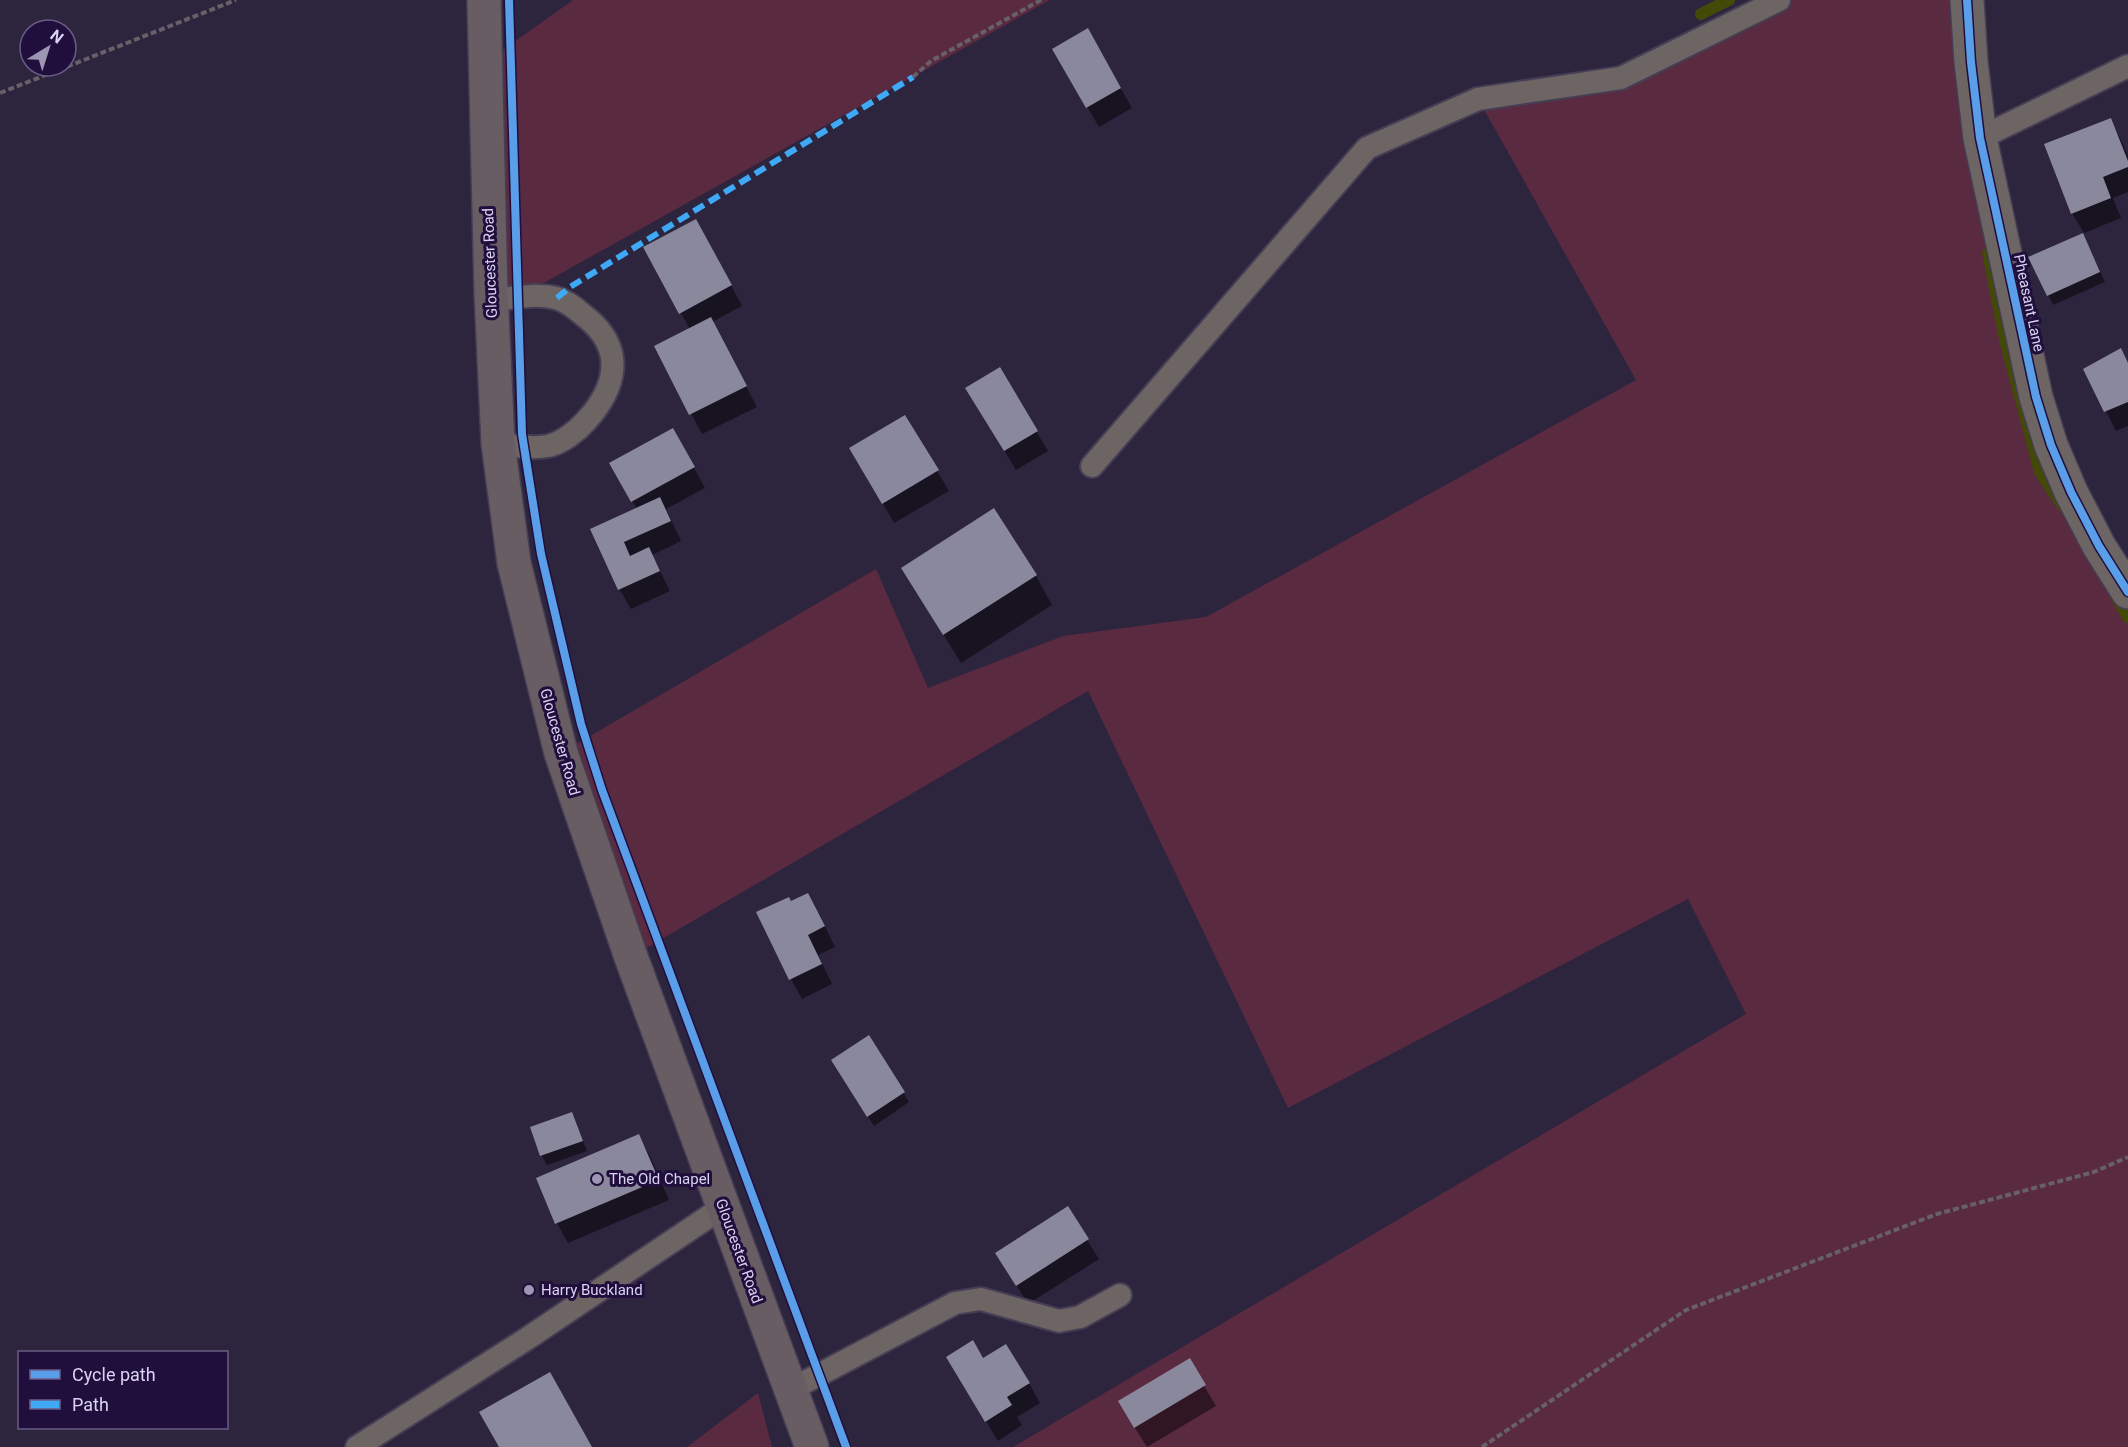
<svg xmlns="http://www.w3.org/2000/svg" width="2128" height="1447" font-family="Roboto,sans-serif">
	<rect width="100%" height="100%" fill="#2d243e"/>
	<path fill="#592a40" d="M573 0H1050L492 312 486 62Z
		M1779 0H1967L2024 347 2128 592V1447H1013L1746 1014 1688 899 1288 1108 1088 691 631 957 561 753 876 569 928 688 1063 636 1206 617 1636 380 1478 99 1621 78Z
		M758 1393 772 1447H687Z"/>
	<path fill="#0007" d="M1087 30 1132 108 1099 127 1054 50Z
		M2111 120 2128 155V192L2113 198 2121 218 2084 233 2072 213Z
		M2082 234 2105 282 2053 305 2030 258Z
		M707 240 742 306 712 322 757 407 702 434 656 347 690 329 681 313Z
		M2128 364V426L2116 431 2085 370Z
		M999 369 1048 451 1016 470 979 408Z
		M905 417 949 491 894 523 851 448Z
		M673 430 705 488 666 509 681 541 652 555 670 591 631 609 620 590 592 529 637 509 611 464Z
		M903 569 1036 576 1052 605 961 663Z
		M791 902 819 914 835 947 818 955 832 984 802 999 791 979Z
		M869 1037 909 1102 874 1126 838 1070Z
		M572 1114 587 1151 547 1165 542 1156 532 1128Z
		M638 1136 650 1156 669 1200 568 1243 557 1223 538 1179Z
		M1087 1240 1099 1259 1028 1304 1009 1273Z
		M983 1360 1029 1383 1040 1403 1017 1417 1022 1425 998 1441 959 1377Z
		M1189 1360 1216 1406 1147 1447 1131 1422Z"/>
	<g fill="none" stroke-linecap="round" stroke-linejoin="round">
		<path stroke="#434906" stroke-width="12" d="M1701 14 1729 0
			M1988 253 2006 344 2040 472 2062 505
			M2115 595 2128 617"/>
	</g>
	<path fill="#8a889d" d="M1088 28 1121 88 1086 108 1052 49Z
		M2111 118 2128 161V167L2103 177 2111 198 2071 214 2044 144Z
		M696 219 732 285 679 314 643 247Z
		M2083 233 2100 272 2047 296 2028 257Z
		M711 317 747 386 689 415 654 346Z
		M2121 348 2128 363V402L2104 412 2083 369Z
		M1000 367 1038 431 1004 451 965 388Z
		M905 415 939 470 882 504 849 448Z
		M673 428 695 467 631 502 609 463Z
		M660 497 671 521 624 542 630 556 649 547 660 571 618 590 590 529Z
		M994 508 1037 575 943 635 901 568Z
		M808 893 825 926 808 935 822 964 789 980 756 912 789 897 791 901Z
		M869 1035 905 1092 867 1117 831 1060Z
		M572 1112 583 1141 540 1156 530 1127Z
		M639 1134 659 1180 555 1224 536 1178Z
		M1068 1206 1089 1239 1016 1286 995 1253Z
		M973 1340 983 1358 1006 1344 1030 1383 1007 1397 1012 1405 985 1422 946 1357Z
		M1190 1358 1206 1385 1134 1428 1118 1401Z
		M550 1372 592 1447H499L479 1412Z"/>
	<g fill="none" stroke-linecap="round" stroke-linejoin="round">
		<defs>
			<path id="service" d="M1980 138 2128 66
				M491 300C513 298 535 293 556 298 568 301 577 310 587 318 625 349 617 387 586 421 577 431 562 443 548 446 531 449 515 446 498 443
				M1092 466 1367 148 1478 99 1621 78 1779 0
				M790 1390 955 1303 981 1299 1059 1321 1080 1317 1120 1295
				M357 1447 528 1338 723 1207"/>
			<path id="minor" d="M1967 0 1971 62 1980 138 2036 397 2051 445 2071 492 2099 546 2128 592"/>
			<path id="secondary" d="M484 0 491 293 498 443 514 563 561 753 631 957 812 1447"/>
		</defs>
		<use href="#service" stroke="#463e54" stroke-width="26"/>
		<use href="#minor" stroke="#463e54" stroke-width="36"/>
		<use href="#secondary" stroke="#463e54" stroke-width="36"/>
		<path stroke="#676068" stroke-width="4" stroke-dasharray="6 3" stroke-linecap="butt" d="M913 77 931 61 1041 0
			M0 93 236 0
			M1482 1447 1686 1310 1937 1214 2094 1172 2128 1157"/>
		<use href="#service" stroke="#6d6564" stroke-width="22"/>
		<use href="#minor" stroke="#6d6564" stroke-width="33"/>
		<use href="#secondary" stroke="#675d63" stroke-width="33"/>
		<path stroke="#3fa9f5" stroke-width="6" stroke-dasharray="12 6" stroke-linecap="butt" d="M557 298 570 287 913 77"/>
		<defs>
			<path id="cycleway" d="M509 0 522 434 541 554 581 724 602 790 846 1447
				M1967 0 1971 62 1980 138 2036 397 2051 445 2071 492 2099 546 2128 592"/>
		</defs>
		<use href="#cycleway" stroke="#200f3d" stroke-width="11"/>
		<use href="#cycleway" stroke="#5a9eea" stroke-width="8"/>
	</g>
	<g fill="#9d96b2" stroke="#200f3d" stroke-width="2">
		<circle cx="597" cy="1179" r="6"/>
		<circle cx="529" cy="1290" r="6"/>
	</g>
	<g text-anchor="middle" stroke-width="6" stroke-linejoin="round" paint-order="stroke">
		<g font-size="15" fill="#dad3f1" stroke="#200f3d">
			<text transform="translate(490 263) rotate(-92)" y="5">Gloucester Road</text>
			<text transform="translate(2029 303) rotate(78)" y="5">Pheasant Lane</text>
			<text transform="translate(560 742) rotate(74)" y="5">Gloucester Road</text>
			<text transform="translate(739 1251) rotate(70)" y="5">Gloucester Road</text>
		</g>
		<g font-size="15" fill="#dad3f1" stroke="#200f3d" text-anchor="start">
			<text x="609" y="1184">The Old Chapel</text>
			<text x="541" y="1295">Harry Buckland</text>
		</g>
	</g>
	<rect x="18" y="1351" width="210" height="78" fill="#200f3d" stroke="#6a5d85" stroke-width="1.5"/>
	<rect x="30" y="1370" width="30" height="9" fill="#5a9eea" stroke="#6a5d85" stroke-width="1.5"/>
	<text x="72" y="1381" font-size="18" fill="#dad3f1">Cycle path</text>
	<rect x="30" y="1400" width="30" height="9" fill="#3fa9f5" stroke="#6a5d85" stroke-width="1.5"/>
	<text x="72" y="1411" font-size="18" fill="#dad3f1">Path</text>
	<g transform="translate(48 48) rotate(38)"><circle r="28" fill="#200f3d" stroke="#6a5d85" stroke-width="1.5"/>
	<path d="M0-4.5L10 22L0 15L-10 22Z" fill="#9d96b2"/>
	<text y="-9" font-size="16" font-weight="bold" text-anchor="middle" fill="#dad3f1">N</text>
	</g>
</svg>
